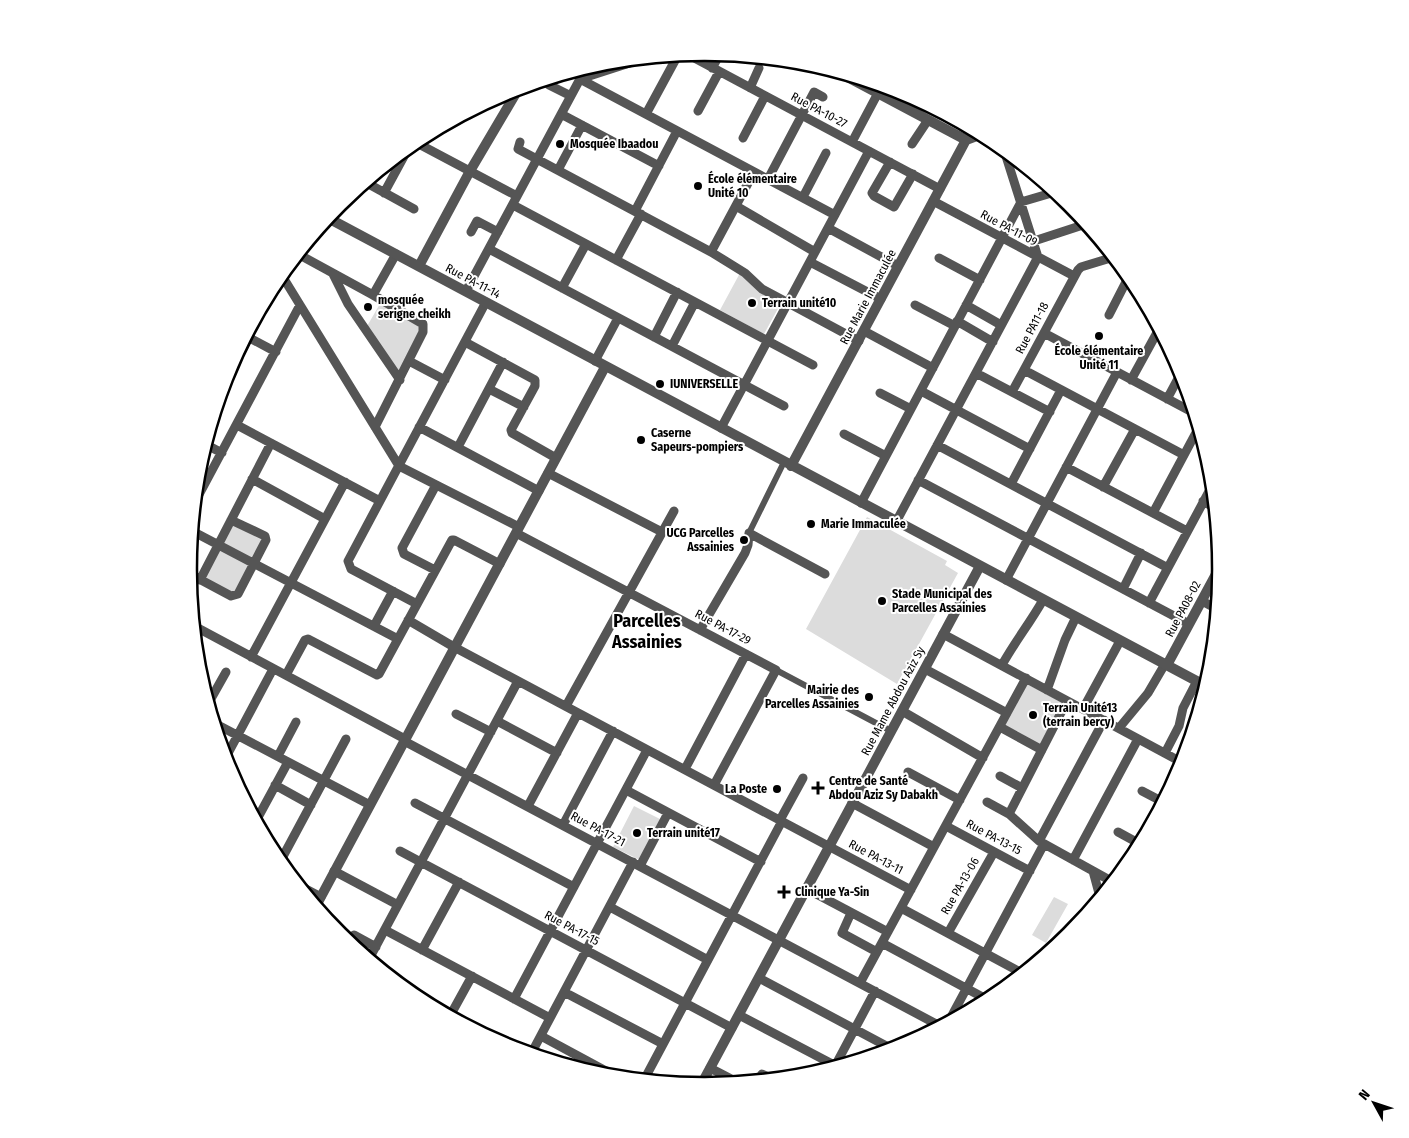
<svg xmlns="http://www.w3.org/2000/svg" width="1409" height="1138" font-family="'Fira Sans Condensed',sans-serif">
	<rect width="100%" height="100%" fill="#fff"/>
	<path fill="#dcdcdc" d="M740 273 785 296 764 334 720 310Z
		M381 302 423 326 398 375 366 328Z
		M867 517 947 561 945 565 958 573 897 684 806 629Z
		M235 519 266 536 234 595 203 578Z
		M1025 683 1063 703 1040 747 1002 727Z
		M634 806 660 819 640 860 613 847Z
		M1054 897 1068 904 1046 943 1032 935Z"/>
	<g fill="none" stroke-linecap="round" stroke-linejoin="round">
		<path stroke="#555" stroke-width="6" d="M749 533 784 462
			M776 670 891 731"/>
		<path stroke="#555" stroke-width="9" d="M687 54 940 189
			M712 68 720 54
			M580 79 835 215
			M580 79 645 58
			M549 85 571 96
			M750 88 759 68
			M698 111 719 72
			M466 114 469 115
			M561 114 659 166
			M646 114 678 55
			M743 138 765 96
			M415 142 517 196
			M520 142 518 149 711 252 745 273 762 289 859 341
			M852 142 878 93
			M912 144 928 120
			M890 162 872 193 874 196 894 207 913 174
			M558 170 582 125
			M768 179 814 92 823 97
			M365 182 414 209
			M384 193 409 147
			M803 197 826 153
			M933 201 1074 276
			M513 205 813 365
			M736 206 815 252
			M635 211 677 131
			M828 228 898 266
			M471 232 477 221 498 232
			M1034 241 1086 224
			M489 249 784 406
			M711 252 754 172
			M298 254 373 295 423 324V332L375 427
			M939 258 980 280
			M616 260 641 214
			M810 262 881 299
			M281 274 399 466 519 527
			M333 274 348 304 400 380
			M562 288 586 244
			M466 291 580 79 578 70
			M373 295 396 254
			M915 305 955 326
			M966 305 1001 325
			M1109 315 1129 276
			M957 321 993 342
			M864 331 933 368
			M1044 333 1194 413
			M246 336 276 352
			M654 337 677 292
			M465 342 535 380V386L511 430 512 433 556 458
			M672 346 695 302
			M409 361 445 380
			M595 361 618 318
			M1024 370 1184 455
			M976 373 1050 412
			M1131 380 1159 329
			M489 389 524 407
			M921 391 1030 449
			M1012 392 1078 270 1081 267 1114 257
			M880 393 911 409
			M1167 399 1182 371
			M237 425 380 501
			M419 427 539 491
			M721 428 869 151
			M844 434 886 456
			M205 444 222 453
			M937 445 1168 568
			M458 447 503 362
			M1066 467 1187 531
			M548 473 662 532
			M252 479 325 519
			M918 480 1189 624
			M1011 484 1061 390
			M1103 487 1135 429
			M1203 501 1215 508
			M861 503 1021 202 1055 192
			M194 504 300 305
			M1153 513 1199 427
			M896 522 1038 257 1004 150
			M192 531 398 639
			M516 533 776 670 714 785
			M435 570 404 554 402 548 436 485
			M188 573 231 596 238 594 266 540 265 536 231 520
			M200 580 271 443
			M1006 580 1117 372
			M1123 589 1141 553
			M1202 601 1217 609
			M1149 603 1213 484
			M417 604 351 569 348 561 486 302
			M408 620 454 647 911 890
			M194 626 405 739
			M374 626 393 591
			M700 630 745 553 748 545 749 533 825 574
			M943 634 1183 763
			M251 657 345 482
			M1002 665C1014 643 1030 623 1043 600
			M925 669 1007 713
			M286 675 305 640 308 639 377 675 379 674 452 540H454L500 564
			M1047 690 1065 640 1076 617
			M208 704 226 672
			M566 706 674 511
			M1083 709 1120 641
			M902 711 983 758
			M456 714 491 732
			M497 721 557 753
			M214 723 370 805
			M1000 727 1042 750
			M1119 728 1148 693 1165 664
			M404 741 940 1026
			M1165 753 1179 726 1183 708 1197 681
			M278 756 296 722
			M225 759 273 669
			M685 769 746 654
			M908 772 960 800
			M1000 776 1022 788
			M275 785 311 805
			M626 790 761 862
			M1142 791 1163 802
			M987 802 1009 814 1039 841 1113 882
			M415 803 574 887
			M852 803 934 847
			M528 806 578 713
			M1009 814 1067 701
			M780 820 803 778
			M256 821 288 762
			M563 825 613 731
			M946 826 1030 871
			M1118 832 1140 844
			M1039 841 1104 720
			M400 851 732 1028
			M1073 860 1138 739
			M280 862 346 739
			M640 866 668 813
			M334 871 398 905
			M1093 871 1100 897
			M300 886 321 897
			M807 889 888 932
			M610 907 708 960
			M901 908 1022 973
			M851 913 842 933 877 952
			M385 930 550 1018
			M948 933 994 852
			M354 935 376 947
			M882 943 988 1000
			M422 950 459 882
			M369 959 518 681
			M759 978 892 1049
			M860 983 1026 678
			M564 992 663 1044
			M514 999 647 750
			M739 1015 836 1066
			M450 1016 472 976
			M949 1021 1044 844
			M541 1036 617 1077
			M531 1054 633 862
			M835 1066 875 991
			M710 1068 737 1082
			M821 1071 826 1061
			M644 1080 782 821
			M758 1080 762 1074 773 1079"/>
		<path stroke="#555" stroke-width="10" d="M840 73 966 140 982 134
			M328 218 1206 686
			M419 266 470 171 519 88
			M791 466 966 140
			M1167 665 1221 565
			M316 906 605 367
			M701 1085 980 566"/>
	</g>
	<g fill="#000" stroke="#fff" stroke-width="2">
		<circle cx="560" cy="144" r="5"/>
		<circle cx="698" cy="186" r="5"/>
		<circle cx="752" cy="303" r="5"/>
		<circle cx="368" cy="307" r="5"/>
		<circle cx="1099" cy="336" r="5"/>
		<circle cx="660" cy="384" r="5"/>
		<circle cx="641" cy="440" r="5"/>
		<circle cx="811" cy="524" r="5"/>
		<circle cx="744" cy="540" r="5"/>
		<circle cx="882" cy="601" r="5"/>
		<circle cx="869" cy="697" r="5"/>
		<circle cx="1033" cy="715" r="5"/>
		<path d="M815.5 780.5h5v5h5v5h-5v5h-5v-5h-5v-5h5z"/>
		<circle cx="777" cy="789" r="5"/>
		<circle cx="637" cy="833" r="5"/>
		<path d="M781.5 884.5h5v5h5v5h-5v5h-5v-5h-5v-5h5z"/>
	</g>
	<g text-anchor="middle" stroke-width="4" stroke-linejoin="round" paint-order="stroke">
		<g font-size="12" fill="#000" stroke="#fff">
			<text transform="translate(819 110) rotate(28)" y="4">Rue PA-10-27</text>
			<text transform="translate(1009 228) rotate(28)" y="4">Rue PA-11-09</text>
			<text transform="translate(473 281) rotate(28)" y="4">Rue PA-11-14</text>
			<text transform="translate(868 297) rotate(-62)" y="4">Rue Marie Immaculée</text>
			<text transform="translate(1032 328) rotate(-62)" y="4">Rue PA11-18</text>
			<text transform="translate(1183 609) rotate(-62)" y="4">Rue PA08-02</text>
			<text transform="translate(723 627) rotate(28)" y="4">Rue PA-17-29</text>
			<text transform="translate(893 701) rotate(-62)" y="4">Rue Mame Abdou Aziz Sy</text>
			<text transform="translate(598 829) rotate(28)" y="4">Rue PA-17-21</text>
			<text transform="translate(994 837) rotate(28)" y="4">Rue PA-13-15</text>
			<text transform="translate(876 857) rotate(28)" y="4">Rue PA-13-11</text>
			<text transform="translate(960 886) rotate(-60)" y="4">Rue PA-13-06</text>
			<text transform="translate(572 928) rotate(28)" y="4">Rue PA-17-15</text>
		</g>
		<g font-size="12" font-weight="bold" fill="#000" stroke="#fff" text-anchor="start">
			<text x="570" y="148">Mosquée Ibaadou</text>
			<text x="708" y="183">École élémentaire<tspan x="708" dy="14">Unité 10</tspan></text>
			<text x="378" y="304">mosquée<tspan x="378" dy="14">serigne cheikh</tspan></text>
			<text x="762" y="307">Terrain unité10</text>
			<text x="1099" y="355" text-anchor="middle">École élémentaire<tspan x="1099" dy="14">Unité 11</tspan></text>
			<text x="670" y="388">IUNIVERSELLE</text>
			<text x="651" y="437">Caserne<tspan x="651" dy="14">Sapeurs-pompiers</tspan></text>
			<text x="821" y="528">Marie Immaculée</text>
			<text x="734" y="537" text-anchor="end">UCG Parcelles<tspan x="734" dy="14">Assainies</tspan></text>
			<text x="892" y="598">Stade Municipal des<tspan x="892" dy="14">Parcelles Assainies</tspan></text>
			<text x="859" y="694" text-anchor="end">Mairie des<tspan x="859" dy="14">Parcelles Assainies</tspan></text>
			<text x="1043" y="712">Terrain Unité13<tspan x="1043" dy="14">(terrain bercy)</tspan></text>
			<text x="829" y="785">Centre de Santé<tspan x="829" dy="14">Abdou Aziz Sy Dabakh</tspan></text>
			<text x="767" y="793" text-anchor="end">La Poste</text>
			<text x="647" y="837">Terrain unité17</text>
			<text x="795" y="896">Clinique Ya-Sin</text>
		</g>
		<g font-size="18" font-weight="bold" fill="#000" stroke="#fff">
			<text x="647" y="627">Parcelles<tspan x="647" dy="21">Assainies</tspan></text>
		</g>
	</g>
	<path d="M0 0H1409V1138H0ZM704 61H705A507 507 0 0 1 1212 568V570A507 507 0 0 1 705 1077H704A507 507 0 0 1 197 570V568A507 507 0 0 1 704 61Z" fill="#fff" fill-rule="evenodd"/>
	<path fill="none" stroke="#000" stroke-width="2.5" d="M704 61H705A507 507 0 0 1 1212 568V570A507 507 0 0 1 705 1077H704A507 507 0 0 1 197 570V568A507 507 0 0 1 704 61Z"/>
	<g transform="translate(1374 1103) rotate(310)" stroke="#ffffff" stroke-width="4" paint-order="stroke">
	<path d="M0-4L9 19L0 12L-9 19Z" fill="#000000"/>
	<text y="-8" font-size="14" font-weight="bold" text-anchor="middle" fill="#000000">N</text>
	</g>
</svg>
